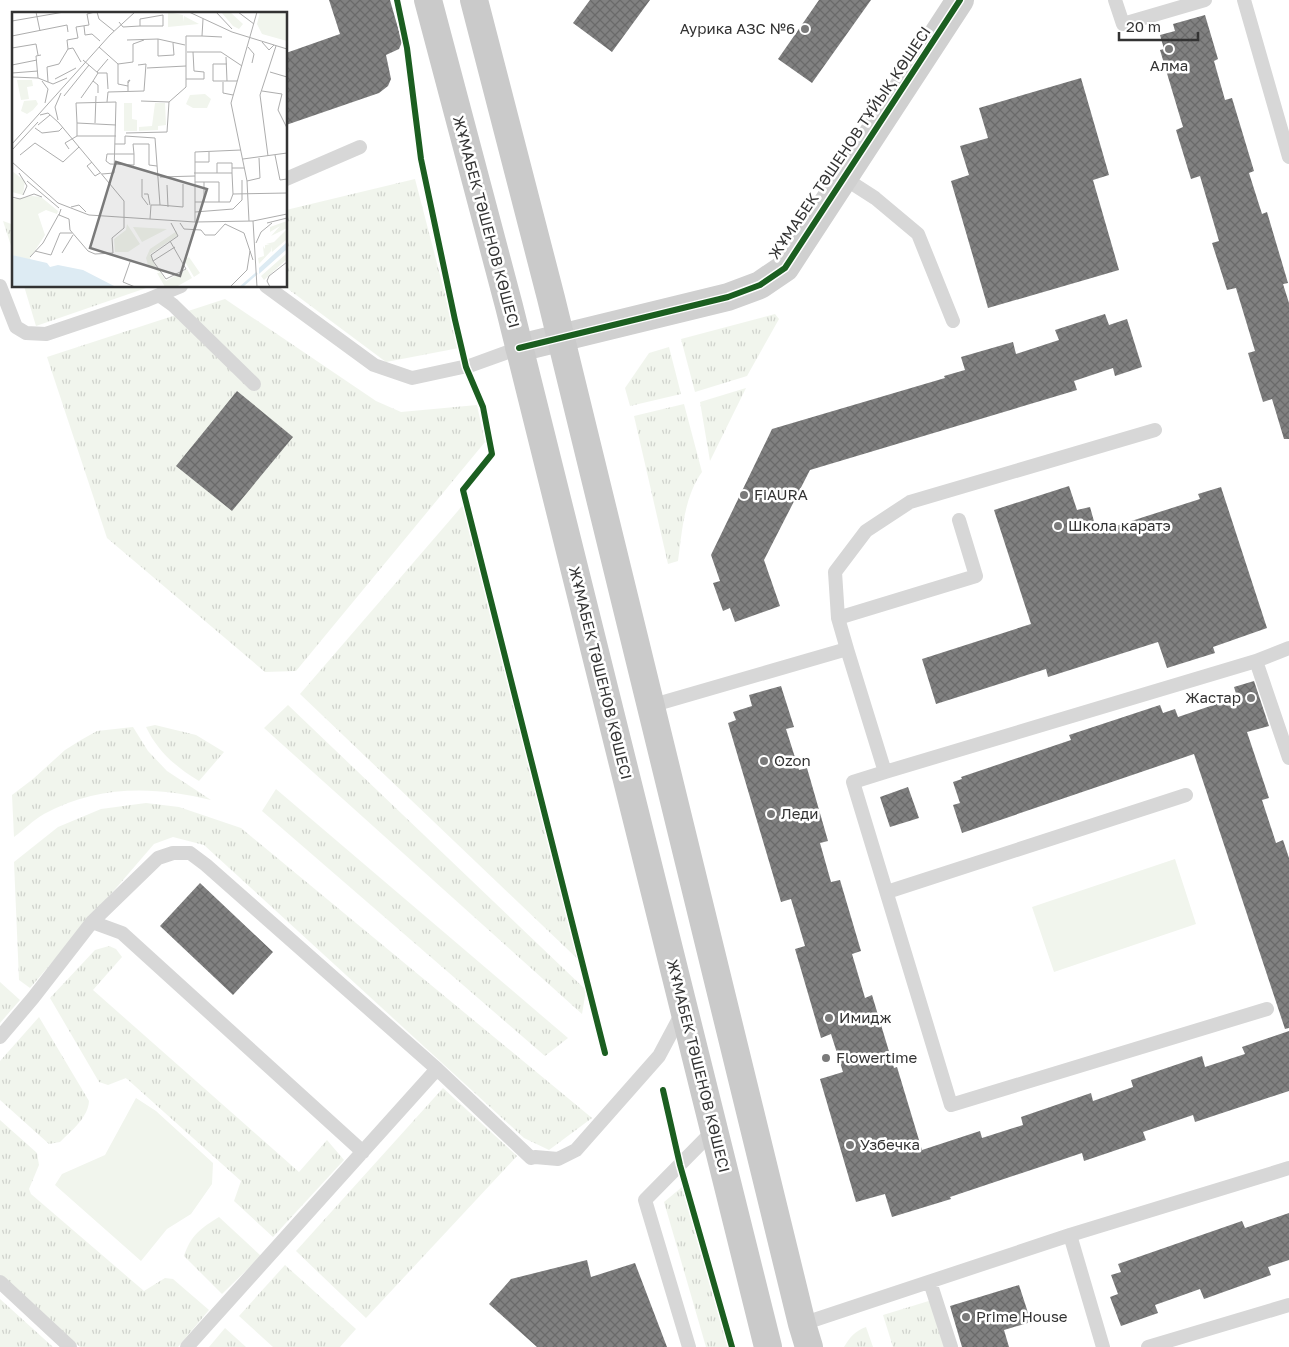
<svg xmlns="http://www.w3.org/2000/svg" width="1289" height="1347" font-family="'Golos Text',sans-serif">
	<defs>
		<pattern id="grass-tufts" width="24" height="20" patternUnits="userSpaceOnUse" patternTransform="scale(1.25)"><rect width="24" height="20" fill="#f1f5ed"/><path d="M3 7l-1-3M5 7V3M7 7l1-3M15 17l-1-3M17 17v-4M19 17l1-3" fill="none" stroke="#cfd2cc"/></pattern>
		<pattern id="building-cross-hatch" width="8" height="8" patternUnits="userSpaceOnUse" patternTransform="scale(1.25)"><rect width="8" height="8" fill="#818181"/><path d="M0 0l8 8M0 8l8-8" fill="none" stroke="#6a6a6a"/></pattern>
	</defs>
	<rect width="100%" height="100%" fill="#fff"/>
	<path fill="url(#grass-tufts)" d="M415 179 459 348 386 362 284 286H286V210Z
		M3 221 14 225V255Z
		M24 286H152L36 326Z
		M225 299 376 401 401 412 477 405 485 442 296 671 265 672 107 538 47 357Z
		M775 314 779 319 747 376 695 392 681 339Z
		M669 347 681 394 630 406 625 388 649 353Z
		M746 388 710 461 700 402Z
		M684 404 702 472C684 497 682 532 678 561L668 564 634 416Z
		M463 505 586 967 300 694Z
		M288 705 586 990 582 1014 264 728Z
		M155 725 196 735 224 752 199 781C176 767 158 752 146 727Z
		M133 727 148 751 167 771 211 800C154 786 97 785 44 814 33 820 24 830 14 837L12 795 33 779 65 750 81 740 97 731Z
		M276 789 568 1038 545 1056 262 811Z
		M146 803 179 807 241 828 592 1118 549 1150 524 1138 204 845 173 837 154 844 30 988 19 980 14 862 58 827 101 809Z
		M109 946 116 949 122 957 93 990 299 1172 327 1140 344 1160 273 1237 234 1201 241 1181 126 1078 108 1085 99 1082 50 998 95 950Z
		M0 982 20 1000 0 1023Z
		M39 1017 89 1101C88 1118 71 1131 60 1142L49 1144 0 1100V1061Z
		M443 1088 517 1156 366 1318 296 1251Z
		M0 1120 37 1153 39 1165 29 1189 31 1194 144 1291 165 1278 173 1279 209 1310 178 1347H80L0 1275Z
		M682 1187 728 1347H706L664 1202Z
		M219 1217 261 1256 222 1294 184 1256C191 1235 201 1228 219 1217Z
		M285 1265 356 1329 340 1347H273L239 1316Z
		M0 1299 53 1347H0Z
		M932 1300 946 1347H893L883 1315Z
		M866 1327 873 1347H844C850 1337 855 1331 866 1327Z
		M225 1328 246 1347H209Z"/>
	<path fill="#f1f5ed" d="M1175 859 1196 924 1054 972 1032 907Z
		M136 1098 156 1111 213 1163 212 1184 191 1214 167 1229 141 1261 55 1185 62 1174 105 1155Z"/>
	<path fill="url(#building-cross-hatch)" d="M329 0H390L402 42 399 49 386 55 391 79 388 86 379 93 286 125V53L340 34Z
		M590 0H650L612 52 573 23Z
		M819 0H871L812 83 778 59Z
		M1205 15 1218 59 1214 61 1225 100 1232 98 1254 171 1249 173 1262 214 1267 212 1288 283 1283 284 1289 303V439H1284L1272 399 1263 402 1248 353 1255 351 1236 288 1227 290 1212 243 1219 241 1200 176 1191 179 1176 130 1183 127 1160 50 1164 49 1160 35 1175 31 1173 24Z
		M1081 78 1109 175 1093 180 1119 270 988 308 951 181 969 175 960 146 988 138 979 108Z
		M1105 314 1109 325 1127 319 1142 367 1115 376 1113 368 1074 381 1077 390 810 470 764 560 780 606 735 622 730 608 723 611 713 583 720 581 711 555 772 429 945 378 944 376 965 370 961 357 1013 342 1016 354 1059 340 1055 330Z
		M237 391 293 437 232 511 176 466Z
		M1069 486 1077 510 1090 507 1097 532 1200 499 1198 494 1221 487 1267 628 1213 647 1215 653 1167 668 1158 642 1048 677 1046 669 936 704 922 659 1031 624 994 510Z
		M1254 681 1269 726 1247 732 1269 798 1262 800 1276 843 1283 840 1289 858V1028L1285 1029 1194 754 962 833 953 805 960 803 953 782 962 779 961 777 1071 740 1069 735 1160 705 1163 713 1175 709 1178 717 1237 697 1234 687Z
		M781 686 794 727 786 729 799 770 807 768 828 841 820 843 831 882 840 880 861 951 852 954 865 998 872 995 894 1068 897 1067 922 1150 980 1131 982 1138 1023 1125 1021 1117 1091 1093 1093 1101 1133 1087 1131 1080 1202 1056 1205 1067 1245 1054 1242 1047 1289 1031V1091L1195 1122 1193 1115 1143 1132 1146 1140 1084 1161 1082 1153 950 1197 951 1199 892 1217 885 1194 856 1202 820 1079 843 1072 831 1034 821 1038 795 949 805 946 791 899 781 902 728 723 736 720 733 712 752 706 749 695Z
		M908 787 919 818 890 827 880 797Z
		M200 883 273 952 233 995 160 926Z
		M1289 1213V1260L1268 1267 1271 1275 1204 1299 1200 1289 1155 1305 1158 1313 1121 1326 1110 1297 1118 1294 1111 1275 1121 1272 1118 1264 1242 1221 1245 1228Z
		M587 1260 591 1277 635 1263 667 1347H537L489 1304 511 1279Z
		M1019 1285 1031 1322 1004 1330 1009 1347H962L950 1306Z"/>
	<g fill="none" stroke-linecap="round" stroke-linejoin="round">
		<path stroke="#d7d7d7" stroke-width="14" d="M1115 0 1123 24 1205 0
			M1244 0 1289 157
			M844 178 875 198 918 234 953 321
			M286 179 360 147
			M0 286 16 327 26 333 46 334 147 300 181 286
			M266 286 374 365 412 378 472 365 519 348
			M159 295 173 305 254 384
			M838 618 835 572 866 531 910 502 1155 430
			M847 649 838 618 976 576 959 520
			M1256 661 1289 758
			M650 706 847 649 885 772 1256 661 1289 648
			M885 772 853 782 951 1105 1267 1009
			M887 892 1186 795
			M0 1037 33 998 92 922
			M363 1152 122 933 92 922 158 858 173 853H190L206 865 437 1069 531 1158 535 1157 558 1159 576 1150 659 1056 683 1011
			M1070 1235 1103 1347
			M0 1282 70 1347
			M930 1282 951 1347
			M802 1324 1070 1235 1289 1168
			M187 1347 437 1069
			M689 1347 645 1200 714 1130
			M1148 1347 1289 1305"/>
		<path stroke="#d0d0d0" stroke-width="28" d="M519 348 728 297 760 285 785 268 960 0"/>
		<path stroke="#cacaca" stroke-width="28" d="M428 0 509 306 768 1347
			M474 0 551 298 802 1324 809 1347"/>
		<defs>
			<path id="cycleway" d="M397 0 407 48 421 159 455 320 466 367 483 407 492 454 463 490 605 1053
				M519 348 728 297 760 285 785 268 960 0
				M663 1090 680 1165 732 1347"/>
		</defs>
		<use href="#cycleway" stroke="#fff" stroke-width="9"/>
		<use href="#cycleway" stroke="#1b5e20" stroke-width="6"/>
	</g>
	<g fill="#7a7a7a" stroke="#fff" stroke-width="2">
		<circle cx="805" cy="29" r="5"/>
		<circle cx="1169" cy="49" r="5"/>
		<circle cx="744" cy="495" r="5"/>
		<circle cx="1058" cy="526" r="5"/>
		<circle cx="1251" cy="698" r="5"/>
		<circle cx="764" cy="761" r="5"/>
		<circle cx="771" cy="814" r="5"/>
		<circle cx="829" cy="1018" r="5"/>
		<circle cx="826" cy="1058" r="5"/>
		<circle cx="850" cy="1145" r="5"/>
		<circle cx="966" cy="1317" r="5"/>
	</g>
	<g text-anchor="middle" stroke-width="5" stroke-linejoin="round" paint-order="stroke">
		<g font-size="15" fill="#333" stroke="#fff" text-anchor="start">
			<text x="795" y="34" text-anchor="end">Аурика АЗС №6</text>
			<text x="1169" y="71" text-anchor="middle">Алма</text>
			<text x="754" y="500">FiAURA</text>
			<text x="1068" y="531">Школа каратэ</text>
			<text x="1241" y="703" text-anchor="end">Жастар</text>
			<text x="774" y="766">Ozon</text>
			<text x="781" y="819">Леди</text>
			<text x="839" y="1023">Имидж</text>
			<text x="836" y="1063">Flowertime</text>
			<text x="860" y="1150">Узбечка</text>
			<text x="976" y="1322">Prime House</text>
		</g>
		<g font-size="15" fill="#333" stroke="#fff">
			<text transform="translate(850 143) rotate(-56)" y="5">ЖҰМАБЕК ТӘШЕНОВ ТҰЙЫҚ КӨШЕСІ</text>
			<text transform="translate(486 222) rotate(75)" y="5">ЖҰМАБЕК ТӘШЕНОВ КӨШЕСІ</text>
			<text transform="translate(600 673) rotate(76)" y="5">ЖҰМАБЕК ТӘШЕНОВ КӨШЕСІ</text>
			<text transform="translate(698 1066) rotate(76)" y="5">ЖҰМАБЕК ТӘШЕНОВ КӨШЕСІ</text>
		</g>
	</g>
	<g transform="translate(12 12)">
		<rect width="275" height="275" fill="#fff"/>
		<path d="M156 0 171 3V10L172 4 187 12 156 15ZM209 0H218L231 12 227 17 221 14ZM5 68H20L21 74 15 75 17 87 9 88ZM24 88 26 92 21 98 15 102 9 99 12 89ZM112 91H120V107L125 108V119H112ZM143 91H153L154 113 146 114V118L127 119V115L140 114ZM0 159 13 169 11 183 0 180ZM20 184 29 185 46 199 45 202 34 198 26 202 33 223 17 248 0 243V187ZM275 209V216L259 224 268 214 258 220V215ZM115 212 128 232 116 240H103L102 227 114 218ZM121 215 155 217 130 230ZM275 217V227L260 240 259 234V239L247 252 246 246 252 244 251 234 253 237V233H258L254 232 262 230ZM165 219V224L138 242 144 255 136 253 134 246 138 237ZM275 241V247L252 268 249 264ZM177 245 188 261 182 265 172 248ZM145 255 154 269 175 257 180 266 164 275H153L145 261H148L142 257Z" fill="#f1f5ed"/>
		<path d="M248 0H275V29L250 22 245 12Z" fill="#f1f5ed"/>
		<path d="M193 82 199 87 195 96H181L174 92 178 83Z" fill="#f1f5ed"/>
		<path d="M275 230V237L247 262V256ZM0 243 35 251 38 255 46 253 71 258 104 275H0Z" fill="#ddebf3"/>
		<path fill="none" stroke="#ddebf3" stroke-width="2.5" d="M229 275 245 261"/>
		<path fill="none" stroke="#adadad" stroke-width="1" d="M24 0 28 19M85 0 87 7 102 19M177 0 220 20 275 37M204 0 220 17M226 0 242 12M0 9 52 0M107 10 111 15 128 14V7L151 3V14H128M72 14 73 23 80 22 88 29M0 24 55 13 56 20M190 24 210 25M146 27V44L162 43 161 31M115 28 146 27 173 33M250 30 257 38 262 33M87 35 106 52V72L116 74M236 35 242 42 240 51M0 36 24 32 26 43M175 40H209L230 54M214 45 215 69M71 48 86 61H95L96 77M69 50 61 36 56 37 55 28 66 26 64 15 77 13 75 2 83 0M106 52 121 50V32L132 28M215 52H201V69H225M0 53 25 48M135 56 174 54M85 60 96 47M258 60 275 65M0 61 26 59M0 65 26 66 41 72 55 66M26 66 24 44 29 43M43 67 64 56M174 67H192V60L182 59 181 40M30 69 36 77 33 91M36 70 35 55 47 52 56 37M211 70V81L221 83M116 71 118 68 116 69V79M250 79 270 82 266 98 275 116M86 81V73L81 69 86 61M52 84 77 53M69 86 81 69M129 89 157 90M95 90 96 80 132 79 134 52 126 53M28 103 36 101 47 111 112 189V216L100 226 101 241 83 242 76 239 58 218 57 207 47 203 49 197M46 108 43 95 49 81M65 111 64 91 104 90 102 161 90 162M83 111 84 84M26 113 38 103M23 116 30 121 47 119 51 115M114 121 155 120 157 90 174 75V24H190L191 7M65 124V111L104 113M0 132 98 23 123 0M103 132H113V124L143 126 148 193H139L138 207M57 137 53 131 65 124H104M0 138 26 110M122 142H95L94 149 98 152 122 153V142L121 132H137V153L145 154M8 143 23 131 51 150 67 135M263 143 268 168 275 167M256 144 248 83 264 34M231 147 275 141M0 150 46 191 77 203 183 210 241 209 275 202M80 150 75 154 83 164 88 161M183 150H197V140M7 161 15 174 11 183M182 161H220V156H232M205 161V151H220V156M220 161 221 182M183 164V140L229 138M148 165 183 164V210M130 167V185L136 193M15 169 47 196M235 169 248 166 247 146M183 170H192V190M192 170H207V190M155 173 156 195M132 182H136L138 193M0 185 8 187 22 182 30 185M183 190H218L221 182 275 181M148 193 171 195V172M59 195 67 193 74 200M183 200 221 197 230 188V168M237 209 235 169 219 91 245 0M241 209 245 275M159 211 166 224 139 243 141 249 163 235M168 211 172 217 189 218 193 223H203L213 212M255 211 275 206M213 212 232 221 241 248M244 231 249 220 260 211M23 239 39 243 48 221H60M50 241 61 223M18 245 31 231 47 202M141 249 154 267 174 257 158 229M118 250 111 270 123 275M218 275 235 258 238 239M258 275 255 269 257 264 275 250"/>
		<path fill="#7a7a7a" fill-opacity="0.15" stroke="#7a7a7a" stroke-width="2.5" d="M104 150 195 177 168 264 78 236Z"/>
		<rect width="275" height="275" fill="none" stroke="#333" stroke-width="2.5"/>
	</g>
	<path d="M1119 32v8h79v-8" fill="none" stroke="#333333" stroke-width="2.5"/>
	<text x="1126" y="32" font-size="15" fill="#333333" stroke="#ffffff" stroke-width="4" paint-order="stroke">20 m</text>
</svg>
